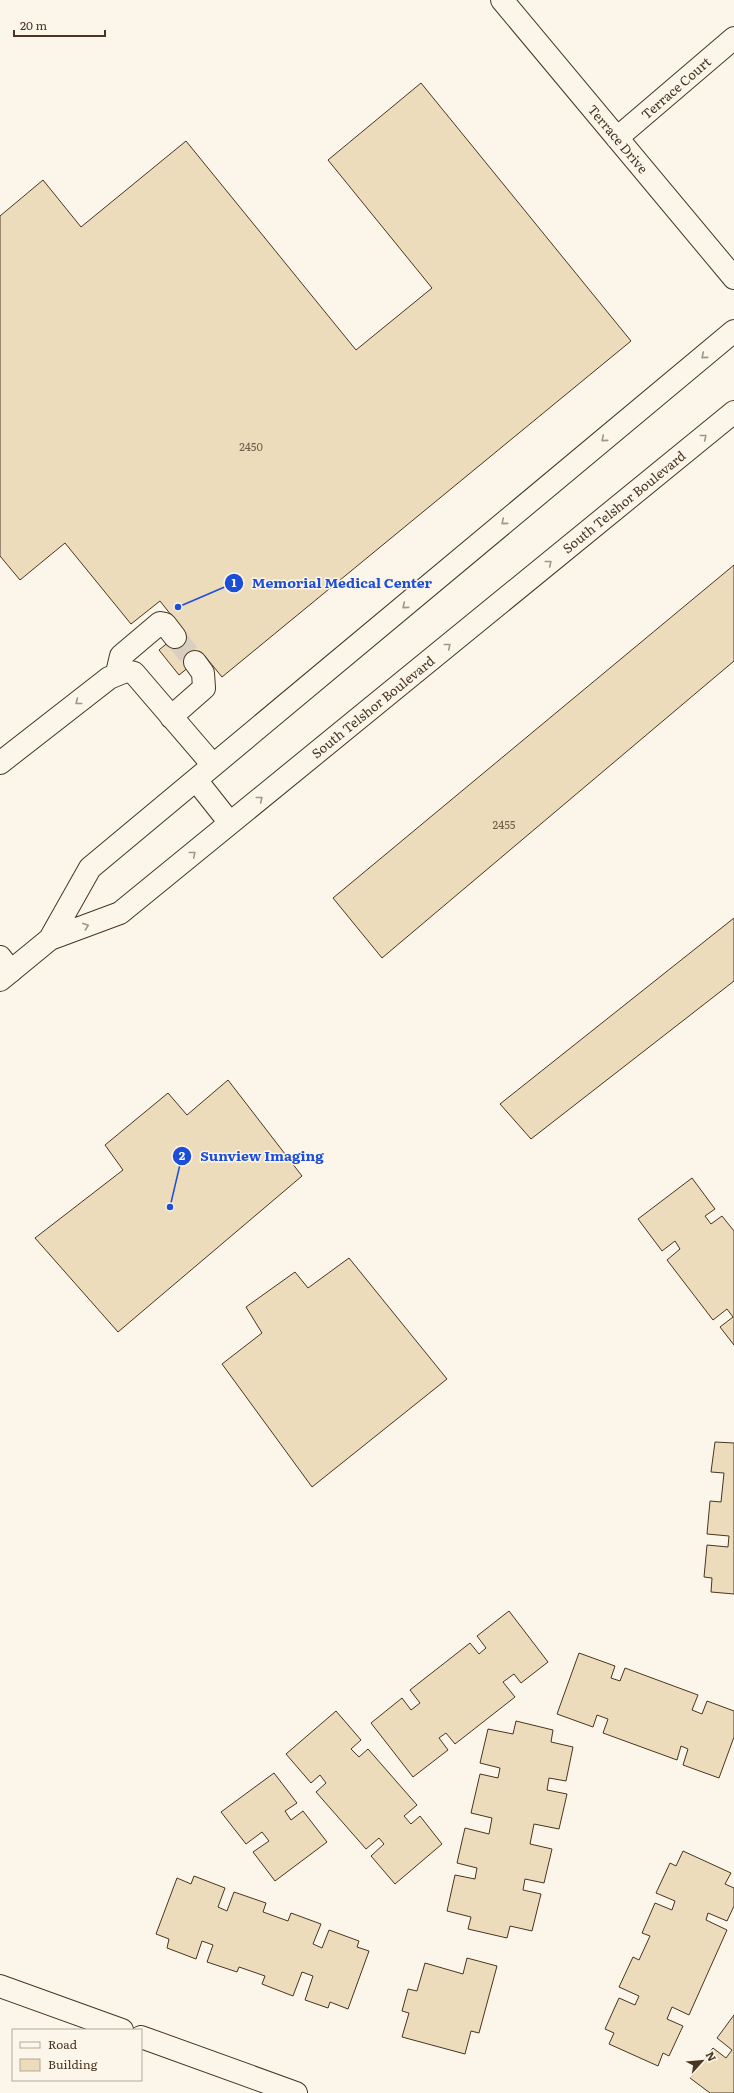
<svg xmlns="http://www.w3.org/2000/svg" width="734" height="2093" font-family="Literata,serif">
	<rect width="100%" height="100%" fill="#fbf6e9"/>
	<path fill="#ecdcbc" stroke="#4a3520" d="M421 83 631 341 222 677 204 655 179 675 159 650 183 630 160 601 131 624 65 543 20 580 0 556V216L43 180 81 227 186 141 356 350 432 288 328 160Z
		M734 565V661L382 958 333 898Z
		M734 918V981L531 1139 500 1104Z
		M228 1080 302 1176 118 1332 35 1238 123 1170 105 1145 168 1093 187 1115Z
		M692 1178 715 1209 705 1216 711 1224 722 1216 734 1231V1345L720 1327 733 1317 727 1309 713 1320 667 1260 680 1249 675 1241 662 1251 638 1219Z
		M349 1258 447 1379 312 1487 222 1364 262 1333 246 1307 295 1272 308 1288Z
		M715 1442 734 1443V1594L711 1592 712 1578 704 1577 707 1545 728 1547 729 1536 707 1534 710 1501 721 1502 724 1473 711 1472Z
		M509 1611 548 1662 521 1683 514 1674 503 1682 515 1697 455 1744 446 1733 439 1738 448 1750 413 1777 371 1723 402 1698 411 1710 420 1703 410 1690 470 1643 479 1654 486 1648 477 1636Z
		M579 1653 615 1666 611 1678 620 1681 625 1668 698 1695 692 1710 702 1714 707 1701 734 1711V1737L719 1778 683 1765 688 1749 681 1746 677 1760 603 1733 608 1719 597 1715 593 1727 557 1714Z
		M336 1711 361 1740 351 1749 359 1757 368 1749 417 1805 404 1816 411 1824 420 1816 442 1844 395 1884 371 1856 384 1844 379 1838 366 1849 316 1792 326 1783 320 1775 311 1783 286 1754Z
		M516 1721 553 1730 551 1742 573 1747 566 1781 549 1778 547 1790 567 1794 559 1829 534 1824 530 1844 552 1849 544 1883 525 1879 523 1890 541 1894 532 1931 510 1926 507 1938 468 1929 471 1917 447 1911 455 1875 475 1879 477 1868 457 1863 465 1828 489 1834 492 1818 471 1813 480 1774 498 1778 500 1768 480 1763 488 1729 513 1734Z
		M274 1773 297 1803 285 1811 291 1820 303 1811 327 1842 275 1881 253 1852 269 1841 262 1832 246 1844 221 1812Z
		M683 1851 731 1873 725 1884 734 1888V1906L727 1921 708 1913 706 1920 727 1930 689 2015 672 2007 667 2019 683 2026 669 2056 663 2053 658 2066 609 2044 614 2033 605 2029 619 1998 635 2005 639 1996 619 1987 633 1957 639 1960 650 1936 642 1933 655 1903 672 1910 675 1901 656 1893 670 1863 676 1866Z
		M194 1876 225 1888 218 1907 227 1911 234 1892 266 1903 263 1912 288 1921 291 1913 321 1924 313 1944 322 1948 329 1930 359 1941 357 1947 369 1951 348 2009 330 2002 328 2008 305 2000 313 1976 302 1972 293 1996 262 1984 265 1976 239 1967 237 1972 207 1962 213 1945 202 1941 196 1959 167 1948 169 1939 156 1934 177 1878 191 1884Z
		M467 1958 497 1966 479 2033 471 2031 465 2054 402 2037 409 2013 402 2011 408 1989 417 1991 425 1963 463 1974Z
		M734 2015V2093H710L690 2078 713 2048 726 2058 732 2050 717 2038Z"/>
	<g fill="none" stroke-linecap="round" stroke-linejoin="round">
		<path stroke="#d8cfc1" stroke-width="22" stroke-dasharray="22 11" stroke-linecap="butt" d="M175 637 195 662"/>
		<defs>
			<path id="minor" d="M502 0 734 278
				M617 138 734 38
				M117 673 121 656 160 623 165 624 175 637
				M171 717 204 688 203 673 195 662
				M0 763 109 678 126 671 134 673 213 765
				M0 957 11 971"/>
			<path id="major" d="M196 780 230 823
				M50 939 90 868 734 331
				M0 980 50 939 120 913 734 412
				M0 1986 122 2030
				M141 2037 296 2093"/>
		</defs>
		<use href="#minor" stroke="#4a3520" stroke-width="24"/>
		<use href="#major" stroke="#4a3520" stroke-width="24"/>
		<use href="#minor" stroke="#fbf6e9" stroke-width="22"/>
		<use href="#major" stroke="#fbf6e9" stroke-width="22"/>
	</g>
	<defs><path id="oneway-chevron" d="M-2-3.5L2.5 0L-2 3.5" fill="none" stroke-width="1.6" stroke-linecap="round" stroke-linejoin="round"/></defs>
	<g stroke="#a29684">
		<use href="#oneway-chevron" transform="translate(704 356) rotate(140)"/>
		<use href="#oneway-chevron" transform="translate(704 437) rotate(-39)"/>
		<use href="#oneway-chevron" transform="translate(604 439) rotate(140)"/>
		<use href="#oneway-chevron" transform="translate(504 522) rotate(140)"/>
		<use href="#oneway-chevron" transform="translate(549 563) rotate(-39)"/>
		<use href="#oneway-chevron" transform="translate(405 606) rotate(140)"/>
		<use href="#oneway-chevron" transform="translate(448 646) rotate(-39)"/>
		<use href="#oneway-chevron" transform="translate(78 702) rotate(142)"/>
		<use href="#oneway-chevron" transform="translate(260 799) rotate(-39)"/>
		<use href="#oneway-chevron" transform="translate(193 854) rotate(-39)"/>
		<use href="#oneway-chevron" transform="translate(86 926) rotate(-20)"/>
	</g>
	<g text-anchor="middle" stroke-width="3" stroke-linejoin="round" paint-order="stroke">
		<g font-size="11" fill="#725f47">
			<text x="251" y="451">2450</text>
			<text x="504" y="829">2455</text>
		</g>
		<g font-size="13" fill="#4a3520" stroke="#fbf6e9">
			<text transform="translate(676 88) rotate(-41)" y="5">Terrace Court</text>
			<text transform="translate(618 139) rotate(50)" y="5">Terrace Drive</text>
			<text transform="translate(624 502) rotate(-39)" y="5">South Telshor Boulevard</text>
			<text transform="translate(373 707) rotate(-39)" y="5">South Telshor Boulevard</text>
		</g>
	</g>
	<path fill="none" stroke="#1d4ed8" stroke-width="1.5" d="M178 607L234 583M170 1207L182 1156"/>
	<g fill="#1d4ed8" stroke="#fbf6e9" stroke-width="1.5">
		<circle cx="178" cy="607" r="4"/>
		<circle cx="170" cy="1207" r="4"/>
		<circle cx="234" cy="583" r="10"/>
		<circle cx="182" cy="1156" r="10"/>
	</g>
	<g font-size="12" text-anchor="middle" font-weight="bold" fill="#fff">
		<text x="234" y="587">1</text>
		<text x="182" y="1160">2</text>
	</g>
	<g font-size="14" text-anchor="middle" font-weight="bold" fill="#1d4ed8" stroke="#fbf6e9" stroke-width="3" stroke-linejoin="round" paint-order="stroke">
		<text x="342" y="588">Memorial Medical Center</text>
		<text x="262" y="1161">Sunview Imaging</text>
	</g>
	<rect x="12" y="2029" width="130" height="52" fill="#fbf6e9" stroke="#b4a999"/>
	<rect x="20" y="2042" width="20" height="6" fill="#fbf6e9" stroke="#b4a999"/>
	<text x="48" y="2049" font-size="12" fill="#4a3520">Road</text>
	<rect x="20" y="2059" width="20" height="12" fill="#ecdcbc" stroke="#b4a999"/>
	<text x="48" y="2069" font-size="12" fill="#4a3520">Building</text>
	<g transform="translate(702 2061) rotate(63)" stroke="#fbf6e9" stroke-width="3" paint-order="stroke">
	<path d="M0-3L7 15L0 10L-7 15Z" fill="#4a3520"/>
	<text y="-6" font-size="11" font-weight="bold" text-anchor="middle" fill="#4a3520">N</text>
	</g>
	<path d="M14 30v6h91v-6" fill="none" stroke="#4a3520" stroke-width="2"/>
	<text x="20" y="30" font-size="12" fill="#4a3520" stroke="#fbf6e9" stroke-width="3" paint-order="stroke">20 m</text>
</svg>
